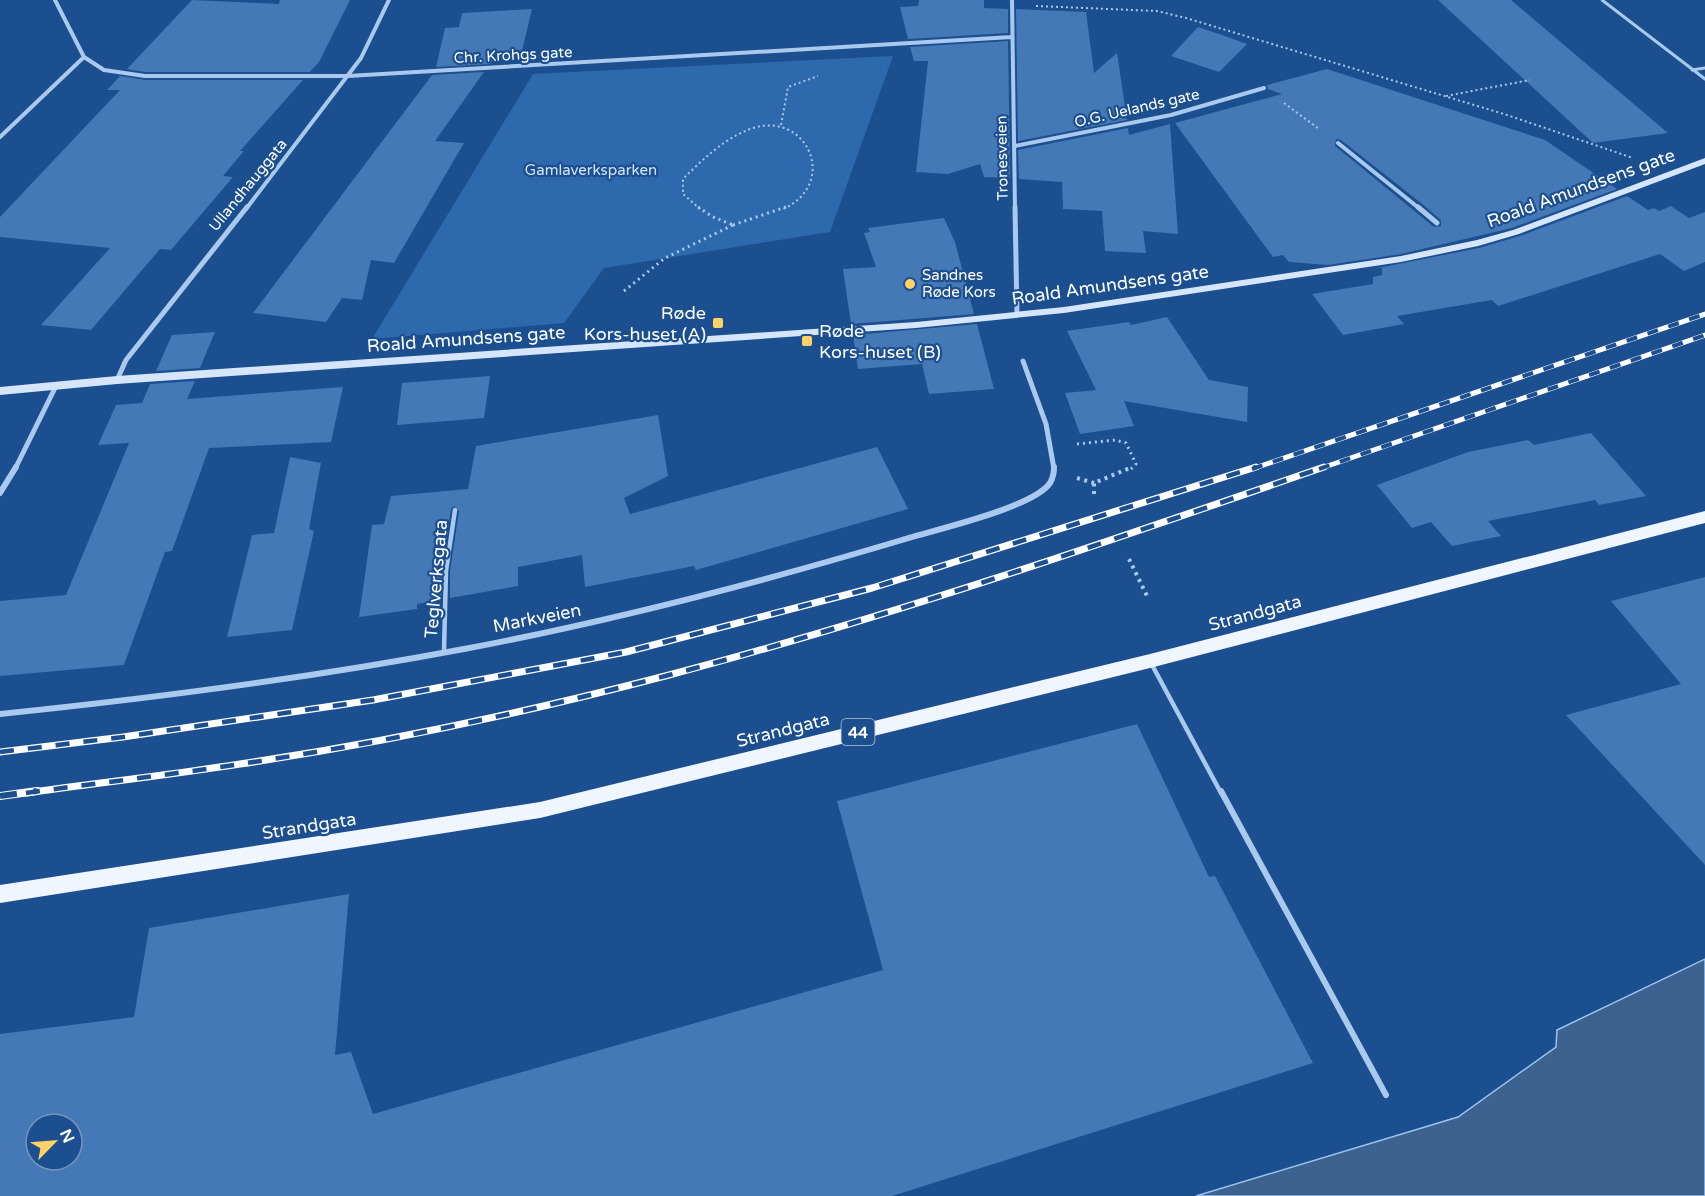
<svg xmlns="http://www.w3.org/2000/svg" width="1705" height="1196" font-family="'Varela Round',sans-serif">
	<rect width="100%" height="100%" fill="#1b4f8f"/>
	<path fill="#2e69ad" d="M893 56 830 232 604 268 564 323 372 339 533 74Z"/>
	<path fill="#3c6290" stroke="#9cc4f0" stroke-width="1.5" d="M1705 959V1196H1196L1458 1117 1556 1047 1557 1030Z"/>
	<path fill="#4478b7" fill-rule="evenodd" d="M192 0 279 4 280 0H350L319 62 310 72H145L127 69Z
		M919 0H984V8L1008 9V33L908 39 900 7 918 6Z
		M1438 0H1511L1668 133 1593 143Z
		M532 9 521 55 495 57 490 64 436 67 445 28 459 27 462 13Z
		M1016 9 1086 12 1094 73 1117 53 1127 120 1018 141Z
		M1198 27 1219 34 1247 44 1219 72 1171 56Z
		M1008 41 1010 178 984 177 980 164 948 174 916 172 928 61H914L910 47Z
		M1327 69 1545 140 1617 189 1512 228 1401 254 1328 265 1289 262 1283 255 1273 257 1175 123 1282 94 1268 89 1267 85ZM1336 139 1341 140 1421 203 1441 220V226L1434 227 1335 146Z
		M484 72 435 141 464 143 394 263 371 260 362 300 342 298 326 322 253 313 432 75Z
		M120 76 145 80H303L240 151H244L223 176 233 177 171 250 160 249 91 330 41 325 110 248 0 237V217L120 90H107Z
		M1170 124 1178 234 1143 231 1146 253 1105 251 1102 211 1063 209 1062 182 1019 179 1018 150 1128 128 1129 135Z
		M1627 196 1648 210 1654 208 1659 211 1671 206 1689 218 1705 212V262L1684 271 1660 254 1498 306 1492 300 1397 316 1404 324 1343 335 1312 294 1373 284V277L1382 275V268H1378L1479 248 1520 236Z
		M944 218 955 242 974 314 851 324 843 269 876 267 864 233 870 232 868 228Z
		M1167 317 1209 380 1248 387 1247 422 1124 401 1134 426 1080 434 1065 393 1096 390 1067 331 1129 322 1131 325Z
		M977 324 994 389 929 394 922 364 858 369 853 335Z
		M215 332 200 368 156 371 172 335Z
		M490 376 484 418 397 425 402 383Z
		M195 381 187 399 343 387 331 442 209 448 172 551 165 552 124 665 0 676V601L66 595 129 443 98 445 116 405 142 403 150 384Z
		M658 415 668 476 624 498 630 514 877 447 908 509 696 570 694 566 585 587 582 555 518 567V586L450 598V571L459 511 454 506 451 509 442 570 441 600 417 604V609L359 617 372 525 384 524 391 496 468 489 476 446Z
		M1591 433 1646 496 1599 505 1595 500 1488 521 1501 536 1452 546 1431 522 1412 528 1377 485 1468 452 1528 440 1534 445Z
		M290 457 321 463 309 529 314 531 292 630 227 637 252 535 274 533Z
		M1705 577V865L1566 715 1681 684 1611 601Z
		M1137 724 1209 877 1215 876 1313 1063 892 1196H0V1034L134 1017 149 928 349 894 335 1055 351 1052 373 1114 883 970 837 801ZM36 1124H72V1160H36Z"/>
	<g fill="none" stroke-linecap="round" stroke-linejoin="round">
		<path stroke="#a9c9ee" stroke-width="2" stroke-dasharray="2 3" stroke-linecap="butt" d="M1036 6 1157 11 1186 18 1504 114 1633 158
			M1446 96 1530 80
			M1284 103 1319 129
			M781 125 788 87 818 76
			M700 209 683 194V179C703 159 726 137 753 128 808 111 839 184 783 209"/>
		<path stroke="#a9c9ee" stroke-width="3" stroke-dasharray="2 4" stroke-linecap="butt" d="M698 207 713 217 733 225
			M733 225 786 207
			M624 291 665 258 733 225
			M1077 444 1115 440 1126 443 1136 464 1131 469"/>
		<path stroke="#a9c9ee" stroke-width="4" stroke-dasharray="3 4.5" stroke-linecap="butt" d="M1077 478 1094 483
			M1094 494V483L1132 467
			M1129 559 1148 598"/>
		<path stroke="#a9c9ee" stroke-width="3" d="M1602 0 1705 79
			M1692 70 1705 68"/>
		<path stroke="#a9c9ee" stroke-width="4.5" d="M444 651 446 571 455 510
			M1151 663 1221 793"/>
		<path stroke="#a9c9ee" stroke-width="6" d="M1221 791 1386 1095"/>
		<path stroke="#a9c9ee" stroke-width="4" d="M55 0 84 57 104 70 145 76H348L1012 37
			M1012 0 1015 209
			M0 137 84 57
			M1338 143 1420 209
			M1015 146 1171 115 1264 88
			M246 209 361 58 389 0"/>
		<path stroke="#a9c9ee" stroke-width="5" d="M1015 207 1017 315
			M1418 207 1437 223
			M1023 361 1046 424 1054 469
			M117 380 126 360 247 207
			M15 469 56 386"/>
		<path stroke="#a9c9ee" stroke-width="6" d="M0 493 16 467
			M0 714C156 698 310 678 464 649 612 621 758 583 902 540 933 530 1033 508 1050 483 1053 478 1054 472 1054 467"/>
		<path fill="#d6e6fa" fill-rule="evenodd" d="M1705 158V164L1519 234 1478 246 1401 262 1064 313 916 328 117 384 0 395V387L117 376 916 322 1064 307 1401 256 1477 240 1513 230Z"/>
		<path fill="#f0f6ff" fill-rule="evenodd" d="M1705 511V523L1150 668 540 818 0 903V885L540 802 1150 654Z"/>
		<defs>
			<path id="rail-far2" d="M1252 469 1705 314
				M1319 469 1705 335"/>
			<path id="rail-far1" d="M0 752 123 737 373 700 626 652 872 588 1256 467
				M26 793C97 783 169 775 240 764 383 743 528 712 669 675 890 617 1107 542 1324 467"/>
			<path id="rail" d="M0 796 37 791"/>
		</defs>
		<use href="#rail-far2" stroke="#fff" stroke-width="5"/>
		<use href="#rail-far1" stroke="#fff" stroke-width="7"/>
		<use href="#rail" stroke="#fff" stroke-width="8"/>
		<use href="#rail-far2" stroke="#1b4f8f" stroke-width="4" stroke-dasharray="11" stroke-linecap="butt"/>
		<use href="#rail-far1" stroke="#1b4f8f" stroke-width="4.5" stroke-dasharray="14" stroke-linecap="butt"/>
		<use href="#rail" stroke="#1b4f8f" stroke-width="6" stroke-dasharray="17" stroke-linecap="butt"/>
	</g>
	<g fill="#ffd166" stroke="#1b4f8f" stroke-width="2">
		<circle cx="910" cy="284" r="6"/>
		<rect x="712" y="317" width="12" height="12" rx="3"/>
		<rect x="801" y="335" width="12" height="12" rx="3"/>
	</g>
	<g text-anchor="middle" stroke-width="4.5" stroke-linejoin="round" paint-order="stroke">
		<g font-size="15" fill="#fff" stroke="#1b4f8f">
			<text transform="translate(513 55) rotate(-3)" y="5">Chr. Krohgs gate</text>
			<text transform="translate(1137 108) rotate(-13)" y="5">O.G. Uelands gate</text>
			<text transform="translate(1002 158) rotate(-91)" y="5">Tronesveien</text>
			<text transform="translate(248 185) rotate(-51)" y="5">Ullandhauggata</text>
		</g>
		<g font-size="15" fill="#cfe3fa" stroke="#1b4f8f">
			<text x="591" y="175">Gamlaverksparken</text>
		</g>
		<g font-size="15" fill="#fff" stroke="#1b4f8f" text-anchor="start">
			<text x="922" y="280">Sandnes<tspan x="922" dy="17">Røde Kors</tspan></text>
		</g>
		<rect fill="#1b4f8f" stroke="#bbcadd" stroke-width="1.5" x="841.5" y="719" width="33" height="26" rx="4.5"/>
		<g font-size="16" font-weight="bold" fill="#fff">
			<text x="858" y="738">44</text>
		</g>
		<g font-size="18" fill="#fff" stroke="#1b4f8f">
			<text transform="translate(1581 188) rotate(-20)" y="6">Roald Amundsens gate</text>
			<text transform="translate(1110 285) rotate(-8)" y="6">Roald Amundsens gate</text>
			<text transform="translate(466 339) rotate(-4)" y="6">Roald Amundsens gate</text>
			<text transform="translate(436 579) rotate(-85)" y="6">Teglverksgata</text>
			<text transform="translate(1255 613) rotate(-15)" y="6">Strandgata</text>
			<text transform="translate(537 618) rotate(-11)" y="6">Markveien</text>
			<text transform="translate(783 730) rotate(-14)" y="6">Strandgata</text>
			<text transform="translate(309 826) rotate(-9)" y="6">Strandgata</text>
		</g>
		<g font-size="18" fill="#fff" stroke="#1b4f8f" text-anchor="end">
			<text x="706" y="319">Røde<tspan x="706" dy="21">Kors-huset (A)</tspan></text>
			<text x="819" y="337" text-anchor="start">Røde<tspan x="819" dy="21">Kors-huset (B)</tspan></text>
		</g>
	</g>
	<g transform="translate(54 1142) rotate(65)"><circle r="28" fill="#1b4f8f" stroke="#7695bc" stroke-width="1.5"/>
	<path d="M0-4.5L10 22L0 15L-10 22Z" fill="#ffd166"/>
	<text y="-9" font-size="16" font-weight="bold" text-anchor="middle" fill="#ffffff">N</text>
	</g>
</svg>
